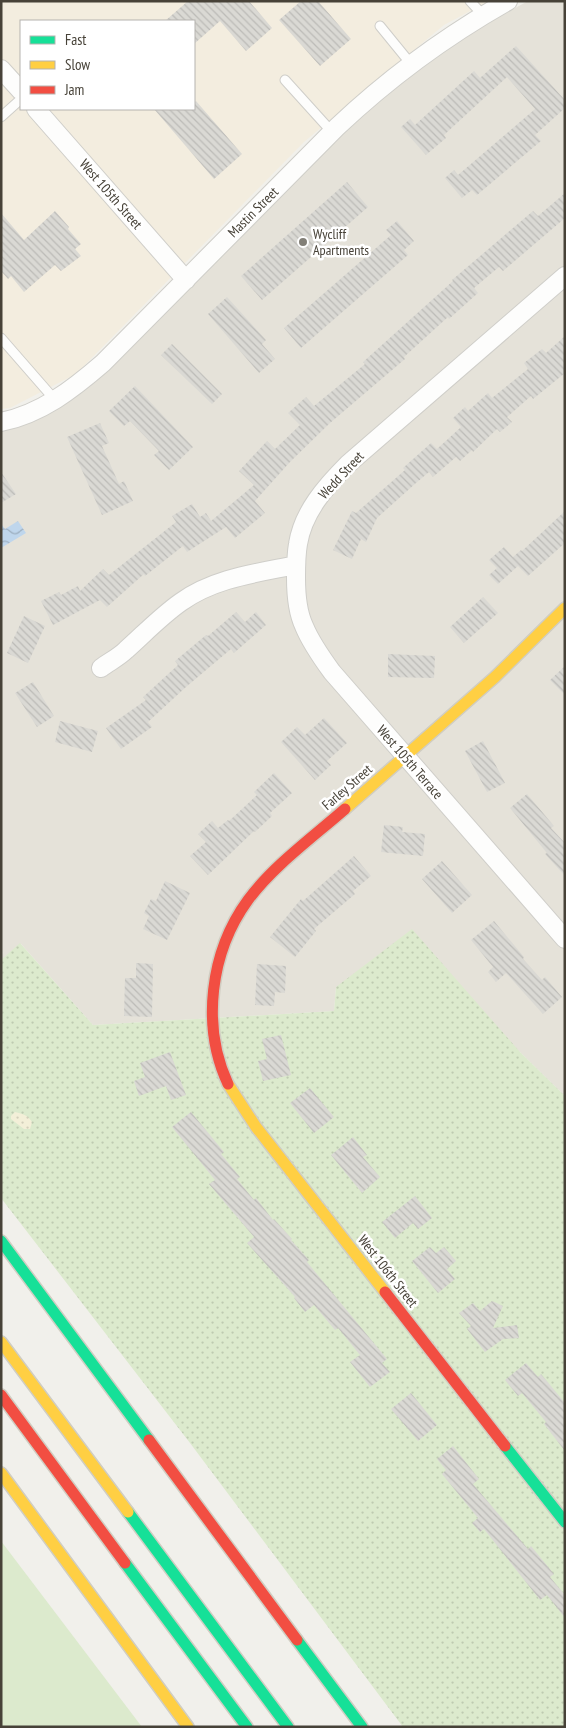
<svg xmlns="http://www.w3.org/2000/svg" width="566" height="1728" font-family="'PT Sans Narrow',sans-serif">
	<defs>
		<pattern id="grass-dots" width="8" height="8" patternUnits="userSpaceOnUse" patternTransform="scale(1.25)"><rect width="8" height="8" fill="#dceacd"/><path d="M2 2h.1M6 6h.1" fill="none" stroke="#becab1" stroke-width="1.8" stroke-linecap="round"/></pattern>
		<pattern id="sand-dots" width="8" height="8" patternUnits="userSpaceOnUse" patternTransform="scale(1.25)"><rect width="8" height="8" fill="#f3efd8"/><path d="M2 2h.1M6 6h.1" fill="none" stroke="#d2ceba" stroke-width="1.8" stroke-linecap="round"/></pattern>
		<pattern id="water-waves" width="16" height="10" patternUnits="userSpaceOnUse" patternTransform="scale(1.25)"><rect width="16" height="10" fill="#bfd6ec"/><path d="M0 5q4-4 8 0t8 0" fill="none" stroke="#9dafc0"/></pattern>
		<pattern id="building-back-hatch" width="6" height="6" patternUnits="userSpaceOnUse" patternTransform="scale(1.25)"><rect width="6" height="6" fill="#dad9d4"/><path d="M-1 5l2 2M0 0l6 6M5-1l2 2" fill="none" stroke="#bcbbb7"/></pattern>
	</defs>
	<rect width="100%" height="100%" fill="#f1f0eb"/>
	<path fill="#e5e2d9" d="M528 1H565V1096L520 1052 336 987 334 1011 93 1025 21 944 1 961V411L54 408 357 115 475 30Z"/>
	<path fill="#f3eddf" fill-rule="evenodd" d="M1 1H489L444 25 304 142 76 374 10 408 1 409ZM21 21H194V109H21Z"/>
	<path fill="url(#grass-dots)" d="M412 929 520 1052 565 1096V1727H403L190 1443 1 1198V960L20 943 93 1025 334 1011 336 987Z"/>
	<path fill="url(#sand-dots)" d="M15 1112C23 1114 28 1115 32 1122L30 1129H24L11 1119V1116Z"/>
	<path fill="#dceacd" d="M1 1541 142 1727H1Z"/>
	<path fill="url(#water-waves)" d="M18 521 26 533 1 548V524L5 529Z"/>
	<path fill="url(#building-back-hatch)" d="M188 1H249L272 28 246 51 220 21 194 44V21H165Z
		M301 1H318L351 39 320 66 279 20Z
		M516 46 565 100V108L535 135 541 141 477 195 472 190 462 198 445 178 454 170 458 175 535 109 507 77 444 135 446 138 426 155 401 127 410 119 415 125 474 71 480 78Z
		M196 101 242 154 214 179 154 109H194V103Z
		M347 182 368 207 262 300 241 276Z
		M565 193V218L503 271 499 267 474 288 478 293 449 319 448 317 404 357 405 359 330 423 290 462 255 501 265 513 235 538 226 527 187 552 183 546 145 576 144 574 107 607 100 600 53 625 41 601 59 592 61 595 78 586 80 591 103 569 109 575 176 522 172 516 192 504 200 517 206 513 211 521 254 485 239 471 267 441 275 449 300 425 288 413 306 397 314 406 365 364 363 362 453 281 452 280 533 211 538 216Z
		M55 211 69 227 68 229 81 244 75 249 81 256 61 271 55 265 24 292 11 276 8 279 1 271V213L24 240Z
		M397 221 414 241 404 250 408 255 301 348 284 328 391 235 386 230Z
		M227 297 266 340 262 344 275 359 259 373 208 314Z
		M565 336V373L533 399 531 396 507 417 512 422 500 432 497 429 473 452 472 450 460 461 456 457 433 477 429 472 416 483 377 518 366 542 361 539 352 559 333 550 352 511 356 513 405 470 403 468 431 443 437 449 461 427 453 418 465 407 468 411 488 393 492 398 528 369 524 363 542 349 546 353Z
		M172 344 222 394 212 404 161 355Z
		M135 386 193 447 169 470 154 455 159 451 130 421 124 426 109 411Z
		M100 423 109 443 102 446 119 484 124 481 133 501 102 515 67 437Z
		M1 472 16 494 1 503Z
		M565 511V543L528 576 518 566 498 584 489 575 497 568 489 560 504 547 513 557 521 550 522 551Z
		M483 597 498 613 464 643 450 627Z
		M236 612 245 622 256 612 266 625 234 653 231 649 186 687 148 722 152 727 121 749 106 728 146 700 143 697 178 665 175 661 206 635 208 636Z
		M24 616 45 626 28 663 7 653Z
		M388 654 435 656 434 678 388 677Z
		M565 666V695L550 680Z
		M33 682 54 716 37 727 15 693Z
		M324 718 347 743 327 761 331 765 315 780 281 742 297 727 305 735Z
		M60 721 98 731 92 752 55 742Z
		M483 741 505 783 487 792 465 751Z
		M274 773 292 793 270 813 272 816 255 832 254 831 208 875 190 856 206 842 198 834 212 821 218 828 228 820 229 821 257 795 254 792Z
		M527 794 554 826 551 828 565 843V876L545 854 547 853 510 808Z
		M384 825 403 827 402 832 425 834 423 856 381 852Z
		M354 856 371 876 353 891 355 894 314 929 316 931 295 957 270 937 301 899 303 901Z
		M442 861 472 895 452 913 422 879Z
		M165 881 190 893 167 940 143 929 149 916 144 913 151 899 156 901Z
		M494 921 524 957 523 959 542 980 545 977 562 997 543 1014 506 973 496 982 488 972 493 967 471 940Z
		M136 963 153 964 152 1017 124 1016 125 978H136Z
		M257 964 286 966 285 993 275 992 274 1006 255 1005Z
		M281 1035 291 1075 263 1081 258 1061 267 1059 262 1039Z
		M170 1052 186 1095 171 1100 166 1086 139 1096 134 1081 145 1077 140 1063Z
		M310 1088 334 1117 314 1133 290 1103Z
		M191 1112 224 1152 221 1154 240 1177 237 1179 254 1200 256 1198 273 1220 274 1219 292 1239 291 1240 309 1260 307 1262 387 1359 382 1363 390 1372 370 1387 350 1362 360 1355 338 1328 335 1330 314 1305 305 1312 294 1298 295 1297 247 1243 254 1237 209 1184 215 1180 172 1127Z
		M353 1137 367 1155 363 1157 380 1177 362 1193 331 1155Z
		M415 1196 432 1218 418 1229 413 1223 395 1238 382 1222Z
		M430 1247 436 1253 444 1247 456 1261 447 1269 455 1279 438 1293 412 1261Z
		M492 1301 503 1306 493 1328 517 1325 519 1338 503 1339 485 1352 467 1329 471 1326 459 1313 473 1303 480 1311Z
		M526 1363 538 1377 541 1374 565 1403V1451L544 1424 546 1422 522 1393 518 1396 505 1380Z
		M411 1393 437 1425 418 1441 391 1409Z
		M453 1446 479 1479 473 1484 528 1549 531 1546 554 1574 550 1577 565 1595V1618L547 1595 540 1600 484 1529 480 1532 472 1523 478 1518 442 1474 446 1470 437 1459Z"/>
	<g fill="none" stroke-linecap="round" stroke-linejoin="round">
		<defs>
			<path id="lane" d="M470 1 483 15
				M380 26 411 64
				M285 80 332 132
				M1 117 21 99
				M1 338 55 400"/>
			<path id="street" d="M1 69 21 91
				M36 109 186 280
				M565 276 348 464C326 486 303 512 298 544 296 555 296 567 296 578 296 594 297 611 304 626 311 643 321 657 332 672L565 939
				M1 422C41 414 73 389 103 363L337 127C389 78 446 36 508 1
				M101 668C109 662 119 657 126 650 144 634 161 616 181 602 214 578 257 573 296 565"/>
			<path id="fast" d="M1 1241 149 1440
				M505 1446 565 1522
				M128 1512 288 1727
				M125 1563 247 1727
				M297 1640 362 1727"/>
			<path id="slow" d="M345 809 495 677 565 608
				M228 1084 256 1127 385 1292
				M1 1342 128 1512
				M1 1473 188 1727"/>
			<path id="jam" d="M228 1084C201 1026 210 952 248 900 273 866 313 837 345 809
				M385 1292 505 1446
				M1 1395 125 1563
				M149 1440 297 1640"/>
		</defs>
		<use href="#lane" stroke="#cfcec9" stroke-width="11"/>
		<use href="#street" stroke="#cfcec9" stroke-width="20"/>
		<use href="#fast" stroke="#d0cdc2" stroke-width="14"/>
		<use href="#slow" stroke="#d0cdc2" stroke-width="14"/>
		<use href="#jam" stroke="#d0cdc2" stroke-width="14"/>
		<use href="#lane" stroke="#fdfdfc" stroke-width="9"/>
		<use href="#street" stroke="#fdfdfc" stroke-width="18"/>
		<use href="#fast" stroke="#16e098" stroke-width="11"/>
		<use href="#slow" stroke="#ffcf43" stroke-width="11"/>
		<use href="#jam" stroke="#f24e42" stroke-width="11"/>
	</g>
	<circle fill="#827f77" stroke="#fff" stroke-width="2" cx="303" cy="242" r="5"/>
	<g text-anchor="middle" stroke-width="5" stroke-linejoin="round" paint-order="stroke">
		<g font-size="14" fill="#474238" stroke="#fff">
			<text transform="translate(111 194) rotate(49)" y="5">West 105th Street</text>
			<text transform="translate(253 212) rotate(-45)" y="5">Mastin Street</text>
			<text transform="translate(341 475) rotate(-47)" y="5">Wedd Street</text>
			<text transform="translate(410 762) rotate(49)" y="5">West 105th Terrace</text>
			<text transform="translate(347 787) rotate(-41)" y="5">Farley Street</text>
			<text transform="translate(388 1271) rotate(52)" y="5">West 106th Street</text>
		</g>
		<g font-size="14" fill="#474238" stroke="#fff" text-anchor="start">
			<text x="313" y="239">Wycliff<tspan x="313" dy="16">Apartments</tspan></text>
		</g>
	</g>
	<rect width="566" height="1728" fill="none" stroke="#474238" stroke-width="5"/>
	<rect x="20" y="20" width="175" height="90" fill="#ffffff" stroke="#b5b3af"/>
	<rect x="30" y="36" width="25" height="8" fill="#16e098" stroke="#b5b3af"/>
	<text x="65" y="45" font-size="15" fill="#474238">Fast</text>
	<rect x="30" y="61" width="25" height="8" fill="#ffcf43" stroke="#b5b3af"/>
	<text x="65" y="70" font-size="15" fill="#474238">Slow</text>
	<rect x="30" y="86" width="25" height="8" fill="#f24e42" stroke="#b5b3af"/>
	<text x="65" y="95" font-size="15" fill="#474238">Jam</text>
</svg>
